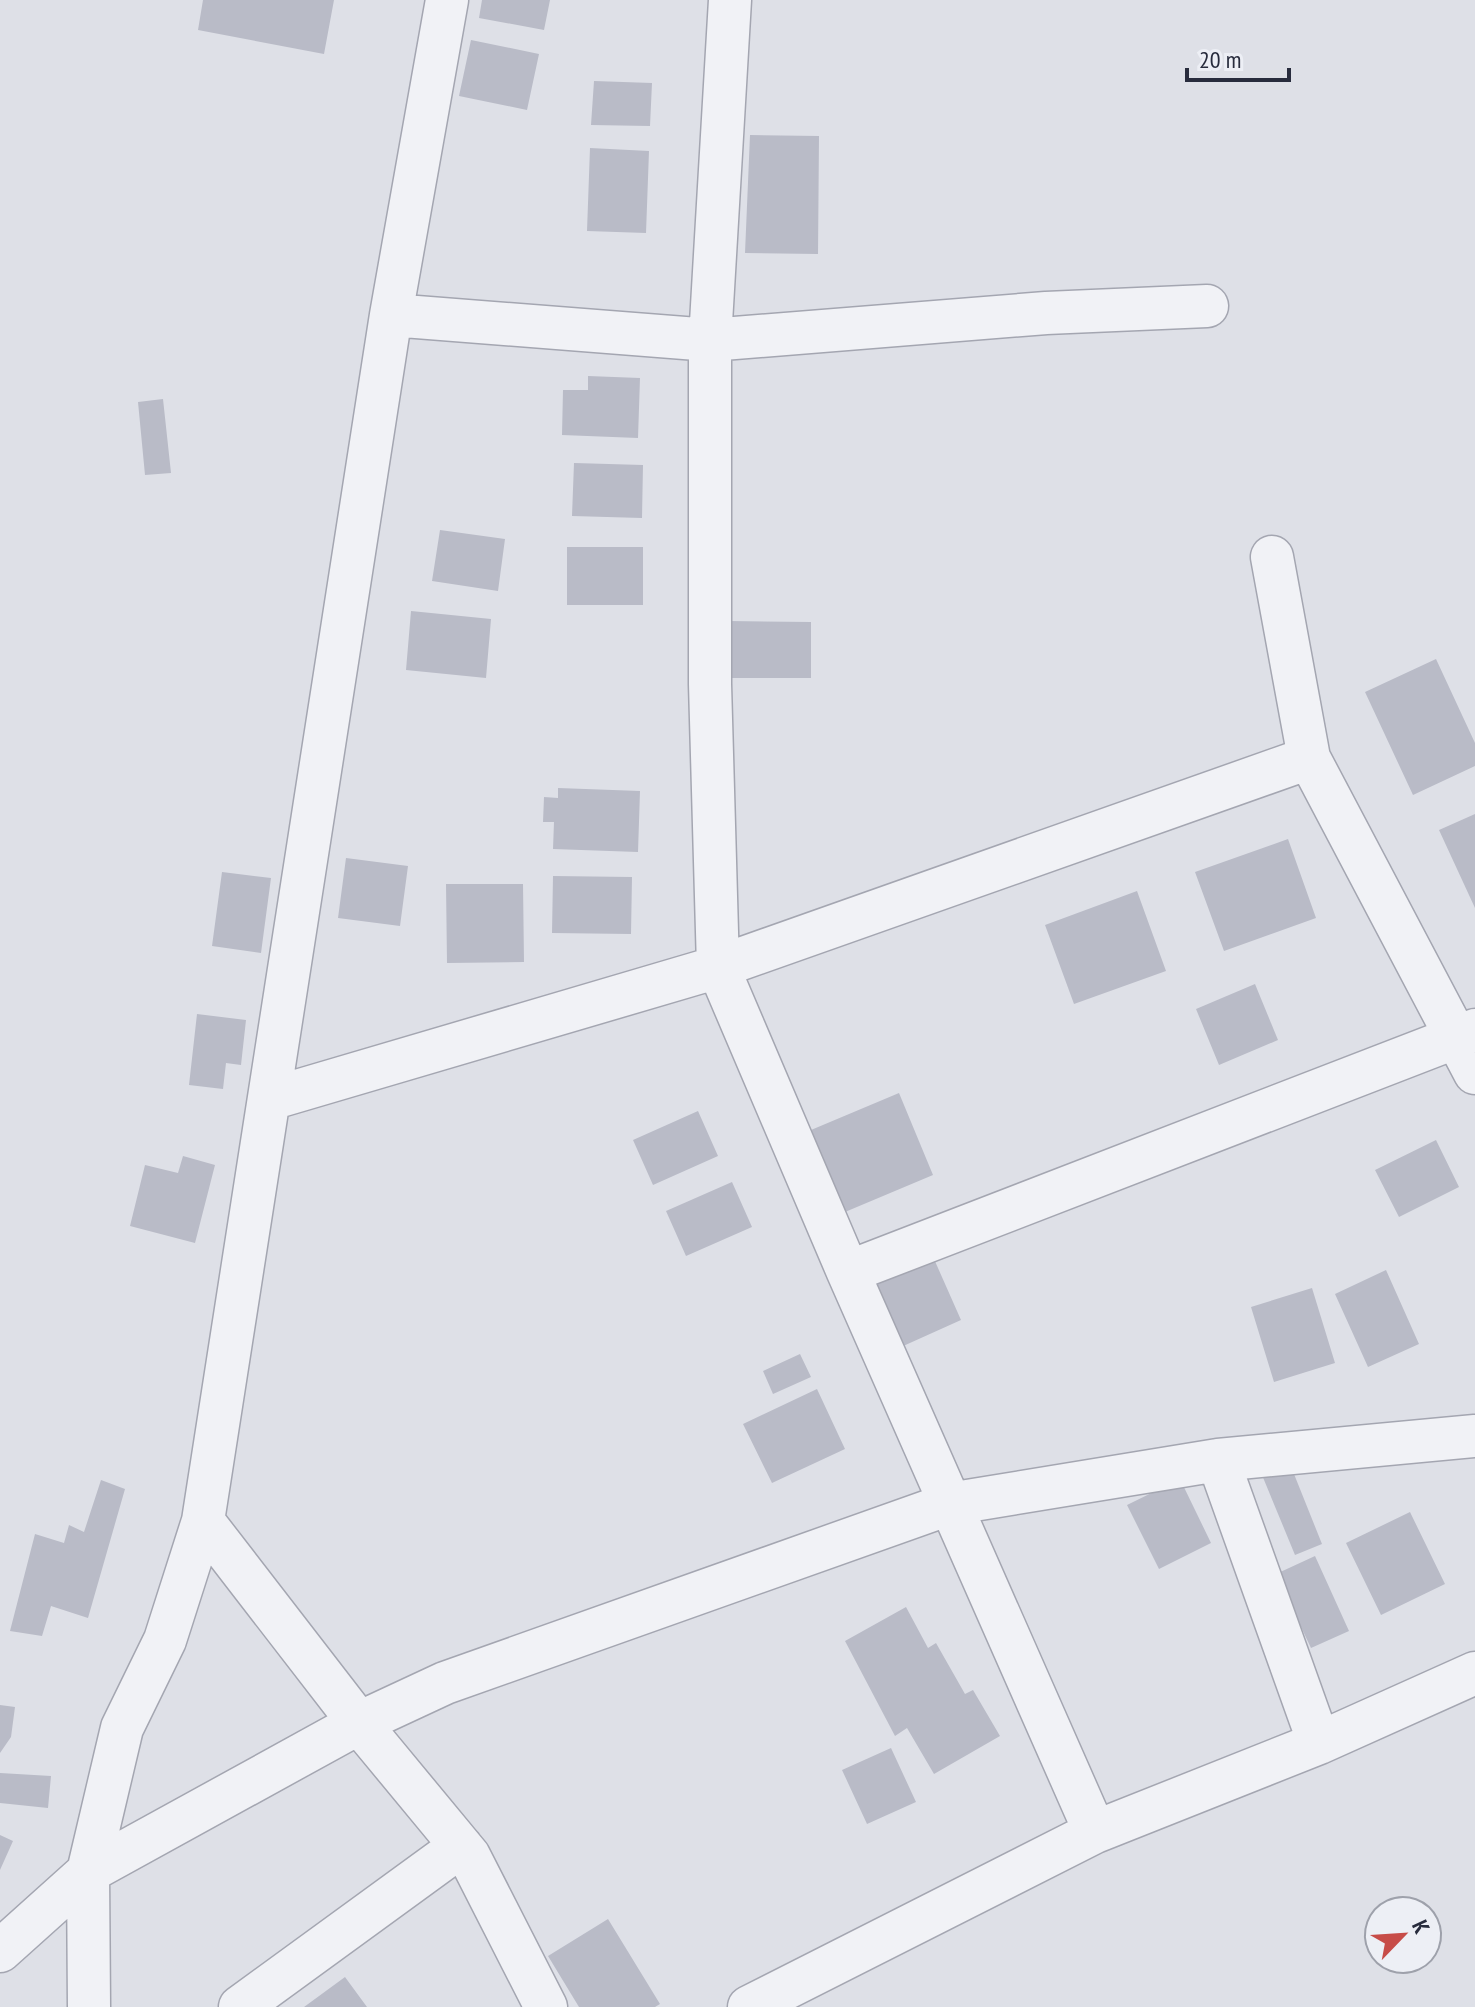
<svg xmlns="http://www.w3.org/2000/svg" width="1475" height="2007" font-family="'PT Sans Narrow',sans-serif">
	<rect width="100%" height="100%" fill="#dee0e7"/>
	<path fill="#b9bbc7" d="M203 0H334L324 54 198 30Z
		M482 0H550L544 30 479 18Z
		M471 40 539 54 527 110 459 96Z
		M594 81 652 83 650 126 591 125Z
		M750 135 819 136 818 254 745 253Z
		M590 148 649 151 646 233 587 231Z
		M588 376 640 378 638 438 562 435 563 390H588Z
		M163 399 171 473 145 475 138 402Z
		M574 463 643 465 642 518 572 516Z
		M440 530 505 539 498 591 432 581Z
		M567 547H643V605H567Z
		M411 611 491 619 486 678 406 670Z
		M728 621 811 622V678H727Z
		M1436 659 1475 743V766L1413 795 1365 692Z
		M558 788 640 791 638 852 553 849 554 822H543L544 797 558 798Z
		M1475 814V908L1439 830Z
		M1288 839 1316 918 1224 951 1195 872Z
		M346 858 408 866 400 926 338 918Z
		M222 872 271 878 261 953 212 946Z
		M553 876 632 877 631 934 552 933Z
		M446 884H523L524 962 447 963Z
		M1137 891 1166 971 1074 1004 1045 925Z
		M1255 984 1278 1040 1219 1065 1196 1009Z
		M197 1014 246 1020 241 1065 226 1063 223 1089 189 1085Z
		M899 1093 933 1175 845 1212 811 1130Z
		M698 1111 718 1156 653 1185 633 1140Z
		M1436 1140 1459 1187 1399 1217 1375 1170Z
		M183 1156 215 1165 195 1243 130 1226 145 1165 178 1173Z
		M732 1182 752 1227 686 1256 666 1211Z
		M934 1259 961 1320 901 1347 874 1286Z
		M1386 1270 1419 1344 1368 1367 1335 1294Z
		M1312 1288 1335 1363 1274 1382 1251 1307Z
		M800 1354 811 1377 773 1394 763 1371Z
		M817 1389 845 1449 772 1483 743 1424Z
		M1290 1464 1322 1544 1295 1555 1262 1475Z
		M1180 1479 1211 1543 1159 1569 1127 1505Z
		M101 1480 125 1489 88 1618 51 1606 42 1636 10 1631 35 1534 64 1543 69 1525 84 1532Z
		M1410 1512 1445 1584 1381 1615 1346 1543Z
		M1315 1556 1349 1631 1311 1648 1276 1574Z
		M906 1607 928 1648 936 1643 965 1694 973 1690 1000 1736 934 1774 907 1728 895 1736 845 1641Z
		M0 1705 15 1707 11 1737 0 1753Z
		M891 1748 916 1802 867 1824 842 1770Z
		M0 1773 51 1776 48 1808 0 1803Z
		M0 1835 13 1841 0 1870Z
		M608 1919 660 2004 655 2007H579L548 1956Z
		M345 1977 367 2007H304Z"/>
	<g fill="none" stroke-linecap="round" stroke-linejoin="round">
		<defs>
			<path id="minor" d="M730 0 710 340V684L718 967 848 1272 1095 1832
				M391 315 710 340 1046 313 1207 306
				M1272 557 1309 758
				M270 1099 718 967 1309 758 1475 1073
				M848 1272 1475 1030
				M1218 1460 1319 1743
				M203 1521 359 1723 469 1856 546 2007
				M0 1951 88 1872 122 1728 165 1640 203 1521 391 315 447 0
				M89 2007 88 1872 359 1723 445 1683 949 1504 1218 1460 1475 1436
				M240 2007 461 1846
				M749 2007 1095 1832 1319 1743 1475 1673"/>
		</defs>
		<use href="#minor" stroke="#a4a6b1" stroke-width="45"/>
		<use href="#minor" stroke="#f1f2f6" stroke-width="42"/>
	</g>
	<g transform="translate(1403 1935) rotate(65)"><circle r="38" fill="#edeff5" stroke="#9ea1ab" stroke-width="2"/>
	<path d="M0-6L14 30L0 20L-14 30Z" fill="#c74c48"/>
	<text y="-12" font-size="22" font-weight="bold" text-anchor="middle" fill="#282c3d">K</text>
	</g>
	<path d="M1187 68v12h102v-12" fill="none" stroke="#282c3d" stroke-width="4"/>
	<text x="1199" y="68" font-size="24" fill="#282c3d" stroke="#edeff5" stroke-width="6" paint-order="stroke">20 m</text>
</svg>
